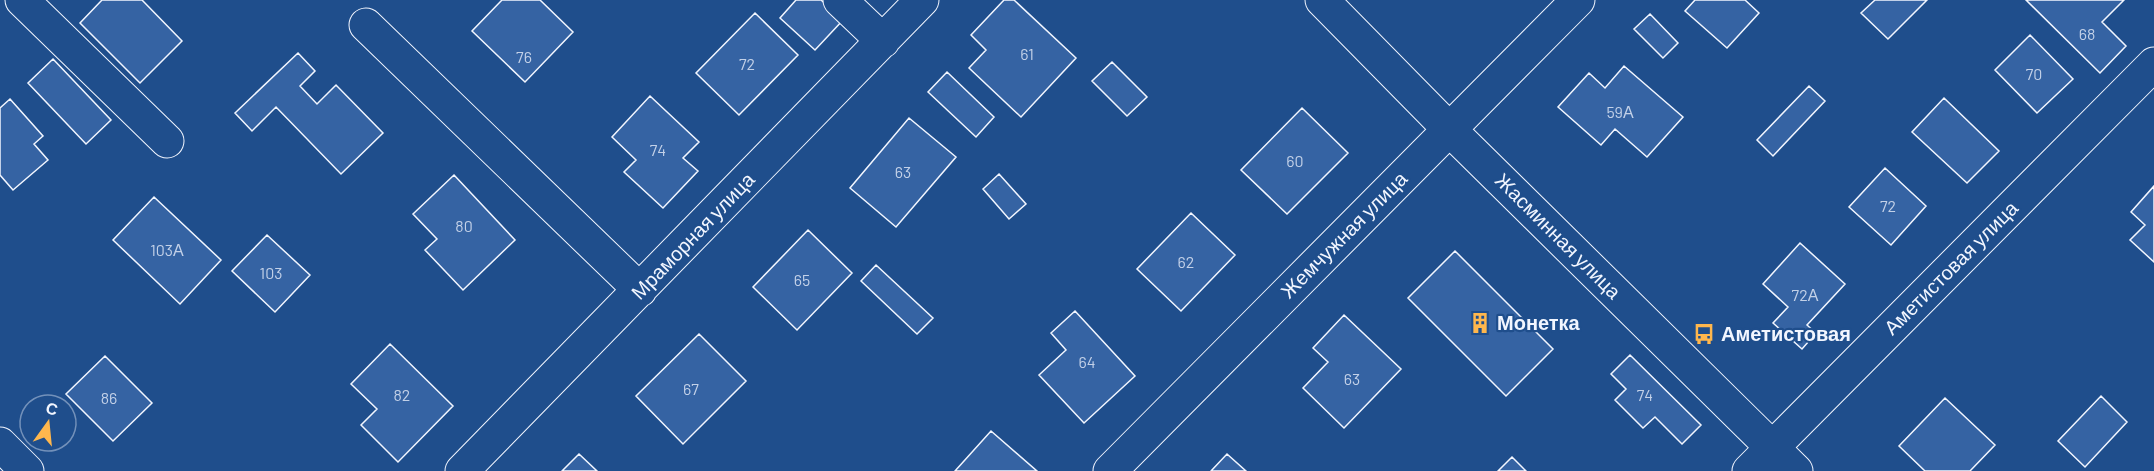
<svg xmlns="http://www.w3.org/2000/svg" width="2154" height="471" font-family="Barlow,sans-serif">
	<rect width="100%" height="100%" fill="#1f4e8c"/>
	<path fill="#3563a3" stroke="#f2f6ff" stroke-width="1.5" d="M102 0H142L182 41 140 83 80 23Z
		M502 0H540L573 32 525 82 472 31Z
		M796 0H821L843 20 815 50 780 18Z
		M1004 0H1014L1076 58 1021 117 969 68 986 50 971 35Z
		M1695 0H1745L1759 13 1727 48 1685 11Z
		M1875 0H1927L1888 39 1861 13Z
		M2026 0H2124L2102 22 2126 46 2100 73Z
		M755 13 798 55 739 115 696 73Z
		M1650 14 1678 43 1663 58 1634 29Z
		M2030 35 2073 79 2037 113 1995 70Z
		M298 53 315 71 300 86 317 104 336 85 383 133 341 174 276 107 252 131 235 113Z
		M53 59 111 120 86 144 28 83Z
		M1112 62 1147 97 1127 116 1092 81Z
		M1624 66 1683 117 1647 157 1615 129 1601 145 1558 107 1589 73 1605 88Z
		M947 72 994 117 976 137 928 92Z
		M1809 86 1825 101 1773 156 1757 140Z
		M650 96 699 142 683 158 698 171 663 208 624 172 636 160 612 137Z
		M1944 98 1999 151 1967 183 1912 132Z
		M10 99 43 136 34 144 48 160 13 190 0 175V108Z
		M1302 108 1348 153 1287 214 1241 170Z
		M909 118 956 157 896 227 850 188Z
		M1885 168 1926 206 1891 245 1849 207Z
		M999 174 1026 204 1009 219 983 189Z
		M454 175 515 240 463 290 425 250 437 239 413 214Z
		M2154 186V262L2130 240 2145 225 2131 212Z
		M154 197 221 260 180 304 113 240Z
		M1191 213 1235 255 1181 311 1137 269Z
		M808 230 852 273 797 330 753 287Z
		M267 235 310 275 275 312 232 271Z
		M1800 243 1845 284 1807 325 1816 333 1802 349 1773 323 1788 307 1763 284Z
		M1455 251 1553 349 1506 396 1408 298Z
		M876 265 933 318 917 334 861 281Z
		M1075 311 1135 376 1084 423 1039 375 1066 350 1051 333Z
		M1344 315 1401 369 1344 428 1303 388 1328 362 1313 348Z
		M699 334 746 381 683 444 636 396Z
		M390 344 453 406 398 462 361 425 377 409 351 384Z
		M1630 355 1701 425 1682 444 1655 417 1643 428 1615 400 1626 389 1611 374Z
		M105 356 152 403 113 441 66 394Z
		M2101 396 2127 422 2085 467 2058 441Z
		M1945 398 1995 445 1970 471H1925L1899 446Z
		M991 431 1037 471H955Z
		M579 454 597 471H562Z
		M1227 454 1246 471H1211Z
		M1512 457 1526 471H1498Z"/>
	<g fill="none" stroke-linecap="round" stroke-linejoin="round">
		<defs>
			<path id="minor" d="M22 0 167 141
				M840 0 883 41
				M1322 0 1449 129 1796 471
				M366 25 640 290
				M0 444 27 471
				M462 471 922 0
				M1110 471 1578 0
				M1749 471 2154 64"/>
		</defs>
		<use href="#minor" stroke="#f2f6ff" stroke-width="35"/>
		<use href="#minor" stroke="#1f4e8c" stroke-width="33"/>
	</g>
	<defs>
		<symbol id="building-bare" viewBox="-9 -9 18 18"><path d="M-4-6H4V6H1V3H-1V6H-4ZM-2.5-4.3h1.7v1.8h-1.7ZM.8-4.3h1.7v1.8H.8ZM-2.5-1h1.7V.8h-1.7ZM.8-1h1.7V.8H.8Z" fill="#ffb74d" stroke="#1f4e8c" stroke-width="2.5" paint-order="stroke"/></symbol>
		<symbol id="bus-bare" viewBox="-9 -9 18 18"><path d="M-5-6H5V4H4V6H2V4H-2V6H-4V4H-5ZM-3.5-4V0h7V-4ZM-3.5 1.2v1.5H-2V1.2ZM2 1.2v1.5H3.5V1.2Z" fill="#ffb74d" stroke="#1f4e8c" stroke-width="2.5" paint-order="stroke"/></symbol>
	</defs>
	<g fill-rule="evenodd">
		<use href="#building-bare" x="1465" y="308" width="30" height="30"/>
		<use href="#bus-bare" x="1689" y="319" width="30" height="30"/>
	</g>
	<g text-anchor="middle" stroke-width="4.5" stroke-linejoin="round" paint-order="stroke">
		<g font-size="16" fill="#c3d1e8">
			<text x="2087" y="40">68</text>
			<text x="1027" y="60">61</text>
			<text x="524" y="63">76</text>
			<text x="747" y="70">72</text>
			<text x="2034" y="80">70</text>
			<text x="1620" y="118">59А</text>
			<text x="658" y="156">74</text>
			<text x="1295" y="167">60</text>
			<text x="903" y="178">63</text>
			<text x="1888" y="212">72</text>
			<text x="464" y="232">80</text>
			<text x="167" y="256">103А</text>
			<text x="1186" y="268">62</text>
			<text x="271" y="279">103</text>
			<text x="802" y="286">65</text>
			<text x="1805" y="301">72А</text>
			<text x="1087" y="368">64</text>
			<text x="1352" y="385">63</text>
			<text x="691" y="395">67</text>
			<text x="402" y="401">82</text>
			<text x="1645" y="401">74</text>
			<text x="109" y="404">86</text>
		</g>
		<g font-size="20" fill="#f2f6ff" stroke="#1f4e8c">
			<text transform="translate(1344 235) rotate(-45)" y="7">Жемчужная улица</text>
			<text transform="translate(693 236) rotate(-46)" y="7">Мраморная улица</text>
			<text transform="translate(1558 236) rotate(45)" y="7">Жасминная улица</text>
			<text transform="translate(1951 268) rotate(-45)" y="7">Аметистовая улица</text>
		</g>
		<g font-size="20" font-weight="bold" fill="#f2f6ff" stroke="#1f4e8c" text-anchor="start">
			<text x="1497" y="330">Монетка</text>
			<text x="1721" y="341">Аметистовая</text>
		</g>
	</g>
	<g transform="translate(48 423) rotate(15)"><circle r="28" fill="#1f4e8c" stroke="#7391ba" stroke-width="1.5"/>
	<path d="M0-4.5L10 22L0 15L-10 22Z" fill="#ffb74d"/>
	<text y="-9" font-size="16" font-weight="bold" text-anchor="middle" fill="#f2f6ff">С</text>
	</g>
</svg>
